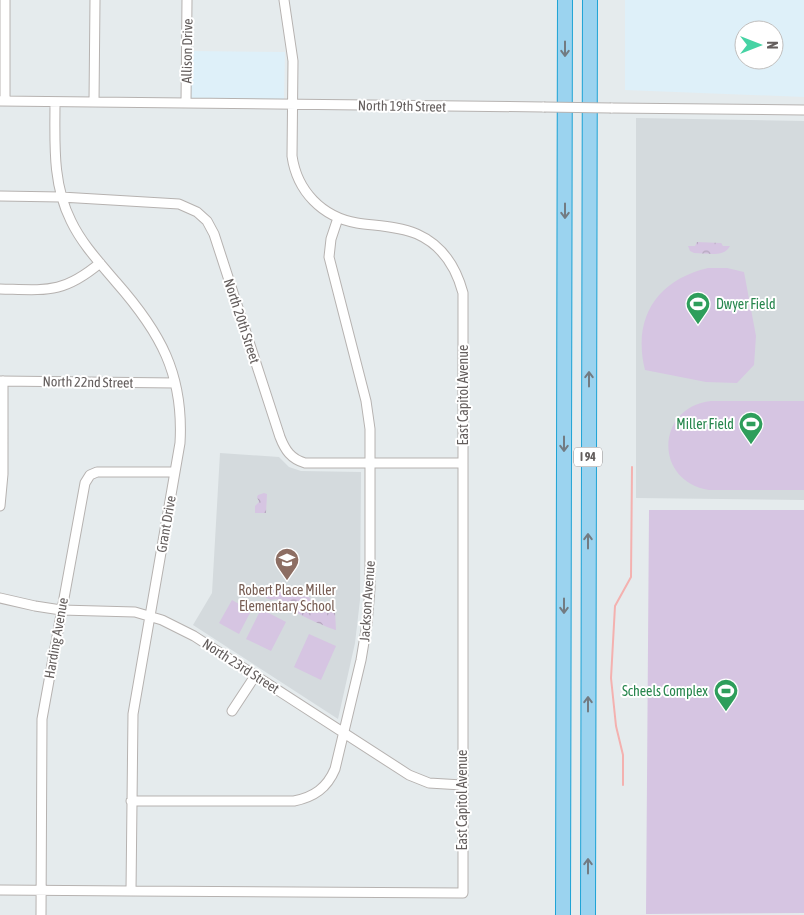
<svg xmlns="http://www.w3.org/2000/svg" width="804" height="915" font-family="'Asap Condensed',sans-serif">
	<defs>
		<pattern id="forest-crowns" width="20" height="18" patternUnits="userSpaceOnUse" patternTransform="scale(1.25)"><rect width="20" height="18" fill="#d6c5e2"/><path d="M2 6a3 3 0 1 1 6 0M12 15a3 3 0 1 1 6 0" fill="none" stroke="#b1a3ba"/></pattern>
	</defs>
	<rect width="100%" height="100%" fill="#e5ebed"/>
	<path fill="#def0f9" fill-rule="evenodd" d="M625 0H804V97L625 90ZM744 30H774V60H744Z
		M189 51 285 52 284 99H190Z"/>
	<path fill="#d4dadd" d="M636 118 804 121V500L636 498Z
		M220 453 279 457 289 467 301 471 361 472 360 600 355 643 338 719 193 625 212 593Z"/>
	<path fill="#d6c5e2" d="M708 268H727L744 272 756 336 754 365 737 383 706 382 645 370C632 318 657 280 708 268Z
		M711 401H804V490H709C653 481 656 407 711 401Z
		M649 510H804V913L646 914Z
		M232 600 251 611 239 634 219 623Z
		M261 609 286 622 271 651 246 639Z
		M309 634 336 646 321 680 294 667Z"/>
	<path fill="url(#forest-crowns)" d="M697 242 721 243 723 246H730C724 258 706 253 694 253L690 251 688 246H695Z
		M264 493 267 494 266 513H255V506L259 502 257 497 258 495Z
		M279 588 295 590 302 596 309 597 310 599 335 611 336 630C331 629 298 615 295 611 285 611 284 609 280 601L276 599 272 600 266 598 265 590H279Z"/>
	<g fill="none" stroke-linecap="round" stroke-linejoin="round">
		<path stroke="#f4b1af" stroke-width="2" d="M623 785V755L616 726 611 678 615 606 631 577 632 467"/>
		<defs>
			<path id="minor" d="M0 101 544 107
				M5 101V0
				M94 102 95 0
				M186 103 187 0
				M611 108 804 110
				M0 196 61 197 179 204 197 212 207 221 214 234 280 437C285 450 291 459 305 463H463
				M0 289C46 290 63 294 100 263
				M0 381 175 383
				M0 506 3 474V381
				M0 598 35 606 61 610 135 612 162 620 194 636 409 775 429 783 462 785
				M232 711 255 676
				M131 801H294C314 797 327 788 335 769L361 660 367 624 370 589V429L366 401 329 257 331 239 338 218
				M0 890 131 891 133 714 180 443C184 374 160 332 116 282 100 263 82 244 71 221 52 183 55 143 55 102
				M131 891 463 893V293C456 267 442 245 417 234 398 226 376 226 357 223 322 217 297 191 292 156L293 61 284 0
				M41 915 42 719 85 483 90 475 97 472H175"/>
			<path id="highway" d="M563 915 565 0
				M588 915 590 0"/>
		</defs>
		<use href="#minor" stroke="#b6b2b0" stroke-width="11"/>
		<use href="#highway" stroke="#1ea3d5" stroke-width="16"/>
		<use href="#minor" stroke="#fff" stroke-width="9"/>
		<use href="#highway" stroke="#9bd3ef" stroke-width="14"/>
		<defs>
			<path id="minor-bridge" d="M544 107 611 108"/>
		</defs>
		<use href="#minor-bridge" stroke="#b6b2b0" stroke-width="11" stroke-linecap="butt"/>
		<use href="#minor-bridge" stroke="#fff" stroke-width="9"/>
	</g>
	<defs><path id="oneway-shaft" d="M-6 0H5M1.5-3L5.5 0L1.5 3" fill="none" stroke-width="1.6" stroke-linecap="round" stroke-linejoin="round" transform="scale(1.25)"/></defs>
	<g stroke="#727b82">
		<use href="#oneway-shaft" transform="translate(565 49) rotate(90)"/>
		<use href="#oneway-shaft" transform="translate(565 211) rotate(90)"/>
		<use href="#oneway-shaft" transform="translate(589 379) rotate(-90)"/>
		<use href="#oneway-shaft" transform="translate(564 444) rotate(90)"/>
		<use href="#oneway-shaft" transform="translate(588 541) rotate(-90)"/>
		<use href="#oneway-shaft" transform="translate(564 606) rotate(90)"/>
		<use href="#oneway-shaft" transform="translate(588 704) rotate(-90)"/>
		<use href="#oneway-shaft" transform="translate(588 866) rotate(-90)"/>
	</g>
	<defs>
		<symbol id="stadium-pin" viewBox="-11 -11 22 30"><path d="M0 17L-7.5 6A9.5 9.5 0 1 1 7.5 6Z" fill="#2e9e5b" stroke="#fff"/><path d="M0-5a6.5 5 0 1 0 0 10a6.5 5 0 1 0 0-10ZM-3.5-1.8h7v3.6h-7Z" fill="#fff"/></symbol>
		<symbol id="school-pin" viewBox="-11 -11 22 30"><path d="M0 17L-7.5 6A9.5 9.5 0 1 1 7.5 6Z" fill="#8d6e63" stroke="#fff"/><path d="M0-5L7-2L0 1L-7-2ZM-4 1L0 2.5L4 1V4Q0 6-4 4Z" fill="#fff"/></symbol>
	</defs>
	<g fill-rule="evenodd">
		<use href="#stadium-pin" x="684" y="290" width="28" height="38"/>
		<use href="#stadium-pin" x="737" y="410" width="28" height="38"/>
		<use href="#school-pin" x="273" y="546" width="28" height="38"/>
		<use href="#stadium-pin" x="712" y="677" width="28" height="38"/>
	</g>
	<g text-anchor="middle" stroke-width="4" stroke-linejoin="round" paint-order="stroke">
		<rect fill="#fff" stroke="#928e8e" stroke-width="1" x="574" y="447.5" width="28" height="19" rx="4"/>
		<g font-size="12" font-weight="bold" fill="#645e5d">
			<text x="588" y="461">I 94</text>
		</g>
		<g font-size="14" fill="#645e5d" stroke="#fff">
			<text transform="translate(187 51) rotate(-89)" y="5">Allison Drive</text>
			<text transform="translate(402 106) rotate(1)" y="5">North 19th Street</text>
			<text transform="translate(242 321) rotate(72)" y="5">North 20th Street</text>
			<text transform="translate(88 382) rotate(1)" y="5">North 22nd Street</text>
			<text transform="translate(463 395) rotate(-90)" y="5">East Capitol Avenue</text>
			<text transform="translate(166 524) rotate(-80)" y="5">Grant Drive</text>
			<text transform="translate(367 601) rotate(-86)" y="5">Jackson Avenue</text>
			<text transform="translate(56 638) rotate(-80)" y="5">Harding Avenue</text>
			<text transform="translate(241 666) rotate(33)" y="5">North 23rd Street</text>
			<text transform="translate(462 800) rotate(-90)" y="5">East Capitol Avenue</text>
		</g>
		<g font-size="14" fill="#27864d" stroke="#fff" text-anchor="end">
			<text x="716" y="309" text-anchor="start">Dwyer Field</text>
			<text x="734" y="429">Miller Field</text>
			<text x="708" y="696">Scheels Complex</text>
		</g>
		<g font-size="14" fill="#785e54" stroke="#fff">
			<text x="287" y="595">Robert Place Miller<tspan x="287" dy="16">Elementary School</tspan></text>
		</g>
	</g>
	<g transform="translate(759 45) rotate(90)"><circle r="24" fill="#ffffff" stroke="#c1bfbe"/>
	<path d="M0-4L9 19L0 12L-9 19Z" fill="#46d3a4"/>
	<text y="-8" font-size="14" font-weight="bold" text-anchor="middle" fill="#645e5d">N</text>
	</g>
</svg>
